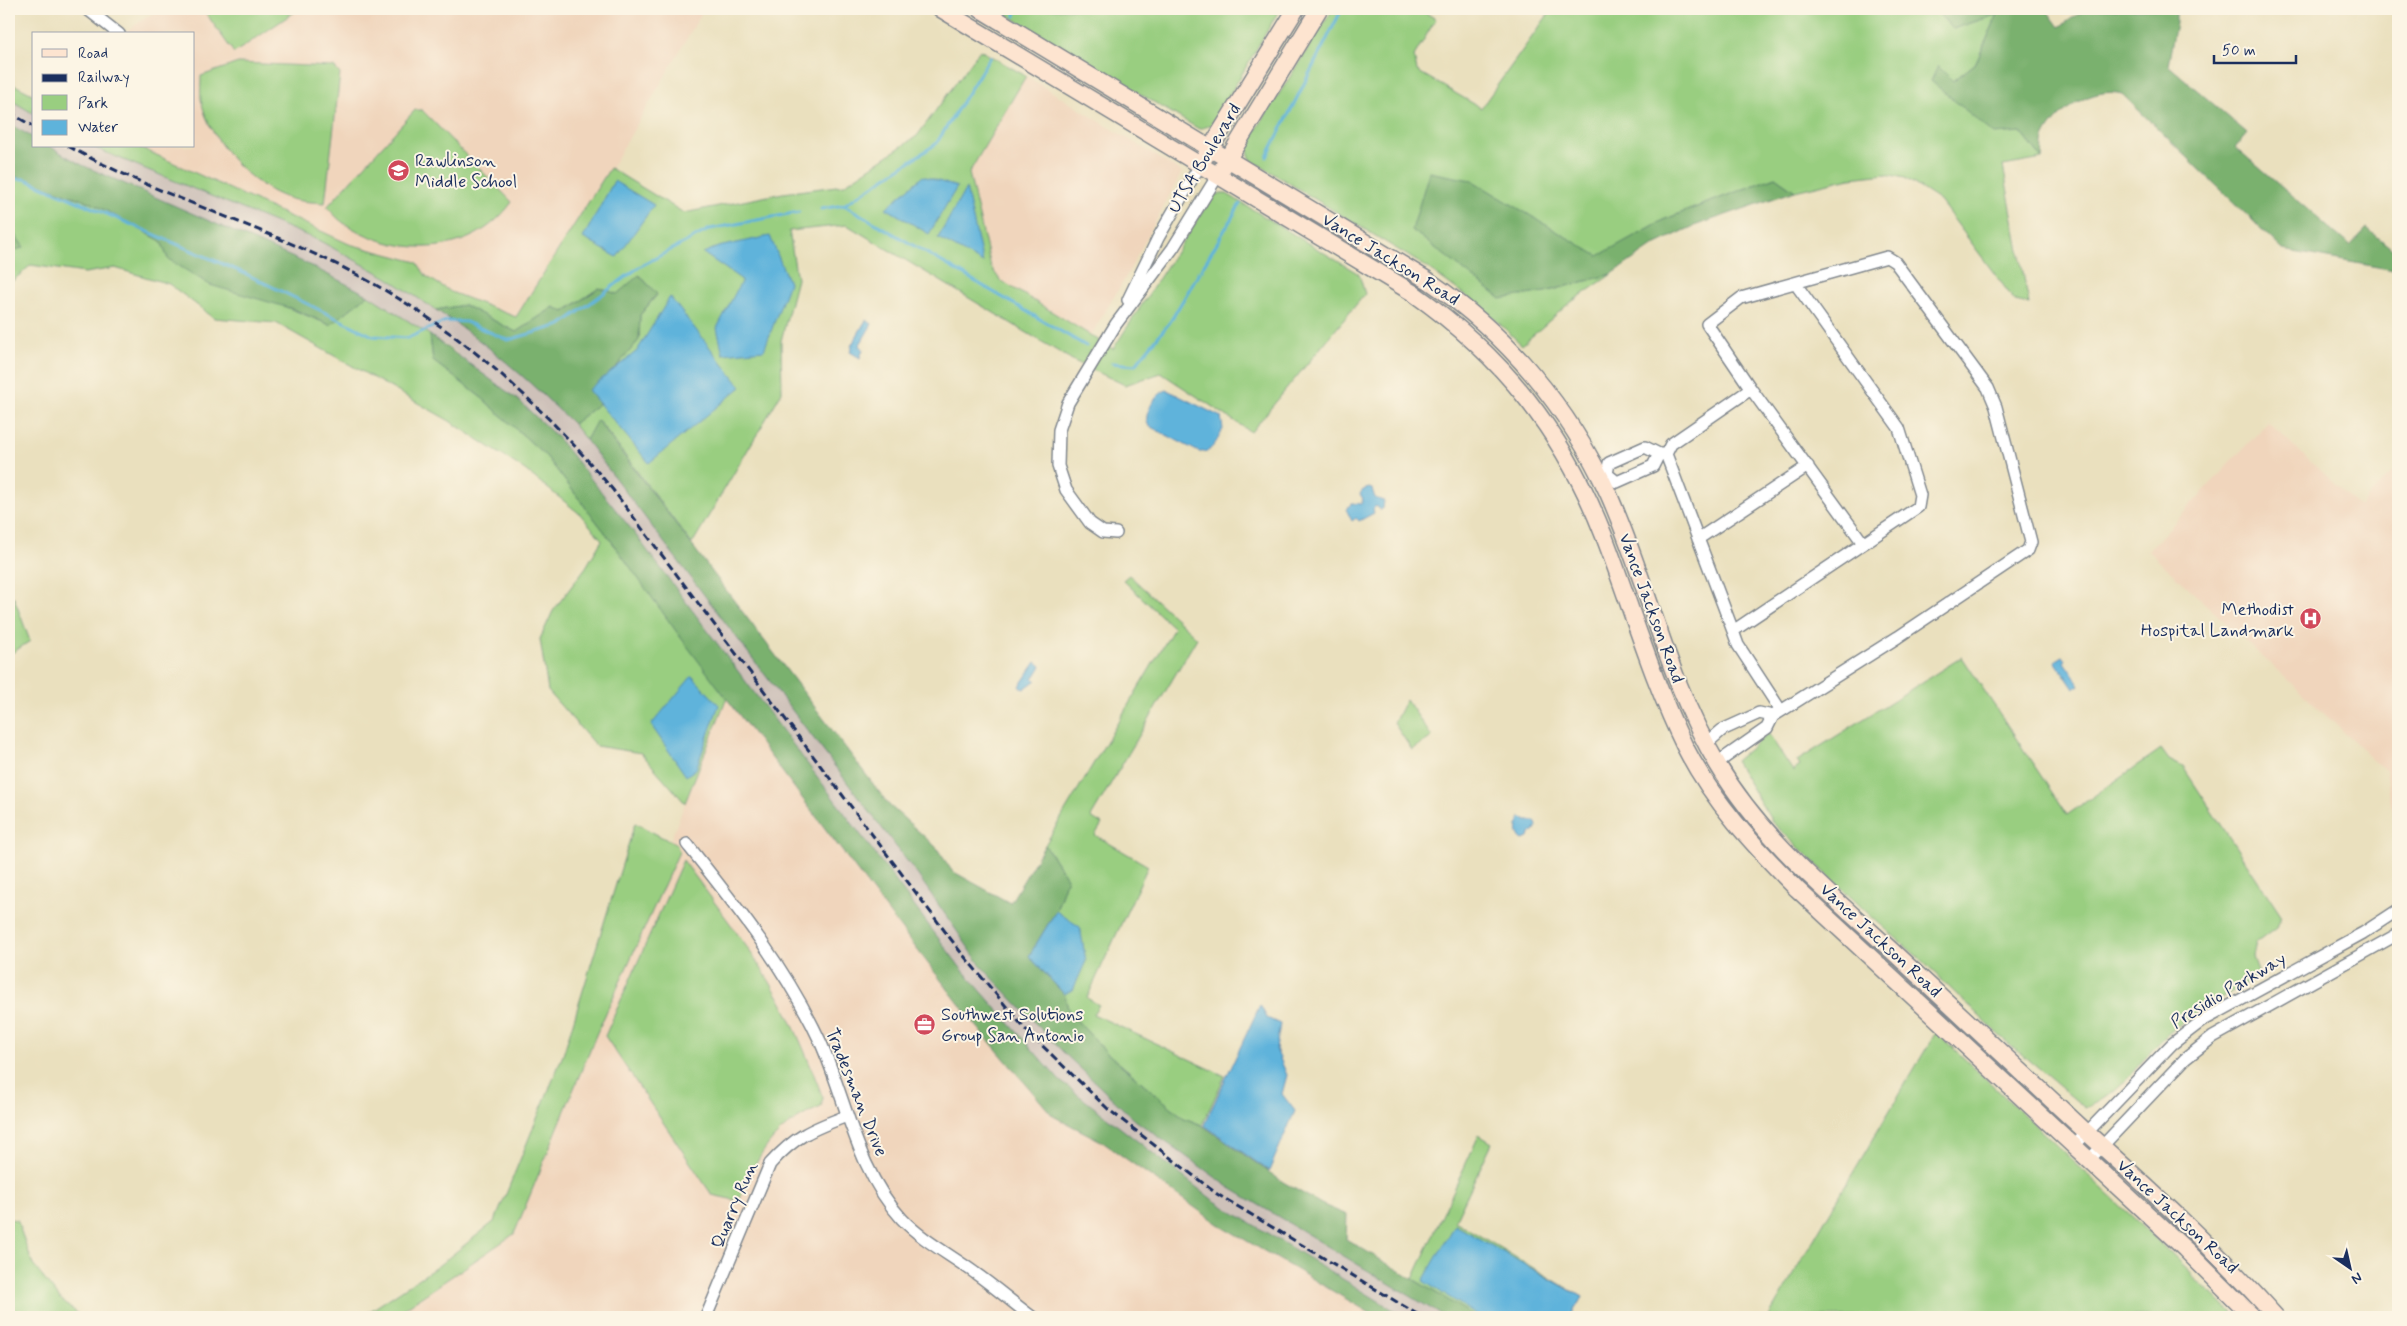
<svg xmlns="http://www.w3.org/2000/svg" width="2407" height="1326" font-family="Mynerve,sans-serif">
	<rect width="100%" height="100%" fill="#fcf5e5"/>
	<filter id="ink" filterUnits="userSpaceOnUse"><feTurbulence type="fractalNoise" baseFrequency=".02" numOctaves="2"/><feDisplacementMap in="SourceGraphic" scale="10" xChannelSelector="R" yChannelSelector="G"/><feConvolveMatrix kernelMatrix="1 2 1 2 8 2 1 2 1" color-interpolation-filters="sRGB"/></filter>
	<filter id="wash" filterUnits="userSpaceOnUse"><feTurbulence type="fractalNoise" baseFrequency=".0096" numOctaves="4" result="noise"/><feDisplacementMap in="SourceGraphic" scale="20" xChannelSelector="R" yChannelSelector="G"/><feGaussianBlur stdDeviation="1.12" result="paint"/><feColorMatrix in="noise" values="0 0 0 0 0 0 0 0 0 0 0 0 0 0 0 0 0 1.4 0 .05"/><feComposite in="paint" operator="in"/></filter>
	<g filter="url(#wash)">
		<rect width="100%" height="100%" fill="#eae0be"/>
		<path fill="#f0d5bc" d="M159 9H704L516 332 349 244 137 146H194V34H122Z
			M1026 76 1182 172 1123 282 1091 335 931 238Z
			M2268 422 2359 507 2398 466V851L2386 771 2148 551Z
			M727 697 1057 1108 1207 1196 1405 1317H377L471 1254 541 1168Z"/>
		<path fill="#cec1b9" d="M9 99 34 114V138L9 124Z
			M49 146H90L320 241 386 277 469 331 533 384 573 424 608 468 917 874 982 967 1062 1051 1135 1120 1229 1187 1445 1317H1405L1213 1200 1059 1080 960 967 632 530 593 481 453 350 373 298 305 263 82 165Z"/>
		<path fill="#99ce80" stroke="#5a7e6f" d="M203 9H299L234 53Z
			M997 9H1280L1212 125 1199 129Z
			M1333 9H1419L1436 19 1414 56 1417 71 1481 108 1552 9H1934L1953 29 1998 14 1976 63 1953 81H1931L2021 132 2042 159 2003 166 2029 304 2015 301 1940 201 1905 178 1886 174 1850 178 1795 191 1775 177 1663 220 1598 257 1471 180 1412 230 1501 298 1545 292 1612 274 1567 305 1522 345 1485 310 1428 268 1251 160 1246 146Z
			M980 50 1026 76 969 173 991 267 1000 280 1113 349 1214 194H1227L1359 274 1365 294 1251 432 1161 373 1125 385 1074 361 847 225 789 231 797 279 781 341 782 392 692 544 598 420 586 440 573 424 605 399 600 386 639 340 640 315 657 295 640 275 617 294 599 288 563 312 554 307 516 332 464 305 436 310 386 277 320 241 90 146H137L349 244 417 262 426 276 451 292 516 317 610 168 684 213 783 193 844 185 917 136Z
			M238 63 334 67 340 74 325 203C314 202 302 202 291 199 251 188 208 140 201 99 200 92 201 84 201 76Z
			M9 82 34 95V114L9 99Z
			M415 110H422L512 202C473 257 401 258 347 225 339 221 333 213 327 207Z
			M9 174 92 203 161 241 168 259 330 325 368 295 430 335 433 361 482 398 546 456 607 535 727 697 685 803 641 753 596 746 548 691 540 639 553 611 586 567 602 540 580 514 525 470 448 420 276 323 214 318 169 284 115 268 85 273 31 265 9 284V253L23 247 9 227Z
			M1129 575 1197 638 1091 817 1102 824 1095 835 1148 866 1087 998 1099 1005 1093 1014 1225 1076 1202 1125 1184 1118 1106 1052 1069 1012 1064 994 1029 956 1056 911 1067 878 1045 845 1174 628 1123 580Z
			M9 594 14 598 30 641 9 655Z
			M1962 657 2067 815 2161 749 2169 760 2183 767 2282 917 2276 928 2256 943 2253 957 2260 976C2229 994 2196 1010 2169 1033 2141 1058 2121 1095 2085 1108L2001 1037 1920 959 1873 918 1773 823 1735 761 1768 733 1793 771 1800 766 1797 761Z
			M1406 699 1432 737 1412 750 1394 723Z
			M635 823 677 845 679 852 596 1035 514 1234 392 1317H361L438 1266 495 1221 563 1055Z
			M683 860C716 905 752 950 780 999 797 1031 810 1064 823 1098L821 1107C770 1129 760 1152 739 1201L712 1195 605 1036Z
			M1936 1032 2157 1240 2235 1317H1768Z
			M1479 1135 1492 1143 1455 1221 1582 1297 1570 1317H1476L1413 1279Z
			M9 1219 17 1220 33 1265 61 1300 82 1317H9Z"/>
		<path fill="#7ab16e" stroke="#4a7066" d="M1934 9H2046L2059 27 2086 9H2176V23L2168 65 2247 133 2235 147 2350 246 2367 228 2398 254V266L2394 270 2283 250 2122 94C2093 86 2058 110 2045 136 2042 142 2043 153 2042 159L2021 132 1994 134 1931 81 1938 66 1953 81 1976 63 1998 14 1953 29Z
			M9 124 34 138V146H49L82 165 305 263 368 295 330 325 293 309 210 285 168 259 161 241 92 203 9 174Z
			M1429 172 1471 180 1598 256 1663 220 1775 177 1795 191 1694 226 1654 245 1612 274 1545 292 1501 299 1412 230Z
			M9 227 24 247 9 253Z
			M639 275 657 294 640 315 639 340 600 386 605 399 573 424C530 381 486 342 436 310L464 305 516 332 554 307 564 312 599 288 617 294Z
			M430 335 517 399 557 437 632 530 960 967 1059 1080 1213 1200 1405 1317H1377L1218 1224 1101 1141 1053 1116 974 1023 892 917 681 638 607 535 546 456 482 398 433 361Z
			M597 420 889 805 936 847 952 871 1010 903 1045 845 1067 878 1056 911 1029 956 1064 994 1069 1012 1106 1052 1184 1118 1202 1125 1283 1182 1323 1205 1347 1215 1346 1239 1476 1317H1445L1229 1187 1135 1120 1062 1051 982 967 917 874 586 440Z"/>
		<path fill="#5eb3db" stroke="#3c719c" d="M923 176 957 187 929 234 886 208Z
			M614 181 654 205 617 257 583 238Z
			M966 188 983 263 938 238Z
			M770 236 789 283 764 350 723 354 717 328 742 280 703 253 718 247Z
			M670 297 741 387 649 463 588 390 637 351Z
			M866 320 872 324 859 346 863 349 860 358 850 352 852 347 851 346Z
			M1167 390 1221 417 1223 429C1217 440 1213 453 1199 452L1149 426C1141 416 1156 393 1167 390Z
			M1369 488 1372 489 1375 498 1384 501 1383 508 1381 510 1376 506 1373 509 1374 513 1359 521 1356 518 1352 521 1346 509 1352 503 1361 504 1363 499 1360 494 1363 490Z
			M2063 656 2066 660 2064 662 2080 685 2074 689 2055 661Z
			M1036 662 1041 666 1033 679 1036 680 1024 689 1020 687 1022 682Z
			M692 676 719 705 696 769 686 776 651 725Z
			M1521 817 1527 821H1535L1537 826 1535 831 1530 833 1529 838 1523 840C1515 835 1517 825 1521 817Z
			M1056 911 1080 927 1086 961 1073 990 1064 994 1029 956Z
			M1260 1005 1267 1018 1280 1024 1276 1049 1287 1075 1282 1094 1295 1111 1269 1171 1204 1125Z
			M1455 1225 1582 1297 1570 1317H1481L1423 1281Z"/>
		<g fill="none" stroke-linecap="round" stroke-linejoin="round">
			<path stroke="#5eb3db" stroke-width="3" d="M1015 16 1016 9
				M1267 157 1342 9
				M9 179H25L93 208 246 274 373 336 408 338 446 321 466 322 508 340 561 325 639 267 710 229 799 212
				M844 205 1086 346
				M821 209 844 205 936 144 990 57
				M1112 363 1135 365 1170 322 1240 204"/>
		</g>
	</g>
	<g filter="url(#ink)">
		<g fill="none" stroke-linecap="round" stroke-linejoin="round">
			<defs>
				<path id="street" d="M87 9 119 34
					M1128 300 1158 238 1200 165
					M1751 389 1863 543
					M1666 454 1733 631
					M1607 474 1617 482 1653 466 1659 454
					M1600 478 1607 474 1609 463 1645 447 1659 454H1666L1671 444 1751 389 1707 324 1741 298 1887 257 1895 262 1988 388 1996 407 2031 542 2028 550 1898 637 1781 711 1738 645 1733 631 1918 507 1920 495 1899 428 1795 283
					M1116 533 1103 532 1090 523 1066 490 1058 466 1059 430 1068 403 1116 324 1173 248 1218 175
					M1698 539 1808 466
					M1706 744 1722 730 1755 715 1759 713 1773 716
					M1717 763 1767 728 1773 716 1781 711
					M687 844C737 907 786 968 820 1041 847 1101 856 1169 902 1219 923 1241 951 1255 975 1273 995 1287 1013 1303 1032 1317
					M2074 1146 2172 1044 2202 1021 2363 933 2398 910
					M2089 1160 2185 1059 2213 1037 2398 934
					M706 1317 770 1164C795 1136 812 1129 847 1116"/>
				<path id="secondary" d="M941 9 1413 293C1503 356 1564 433 1604 536 1631 606 1652 680 1685 747 1713 802 1754 846 1797 889L2185 1249 2253 1317
					M980 9 1429 281C1507 334 1569 408 1608 493 1648 582 1667 680 1718 765 1765 844 1839 901 1905 963 1965 1019 2025 1075 2085 1131 2151 1190 2217 1251 2276 1317
					M1205 157 1296 9
					M1223 167 1319 9"/>
			</defs>
			<use href="#street" stroke="#82888e" stroke-width="14"/>
			<use href="#secondary" stroke="#82888e" stroke-width="19"/>
			<use href="#street" stroke="#fff" stroke-width="11"/>
			<use href="#secondary" stroke="#fde4d0" stroke-width="16"/>
			<path stroke="#1b2f5e" stroke-width="3" stroke-dasharray="8 4" stroke-linecap="butt" d="M9 112 34 127
				M68 146C149 191 237 218 321 257 437 310 532 392 613 490L959 950 1025 1029 1108 1109 1217 1194 1422 1317"/>
		</g>
	</g>
	<defs>
		<symbol id="school-disc" viewBox="-11 -11 22 22"><circle r="9.5" fill="#d1495b" stroke="#fcf5e5"/><path d="M0-5L7-2L0 1L-7-2ZM-4 1L0 2.5L4 1V4Q0 6-4 4Z" fill="#fff"/></symbol>
		<symbol id="hospital-disc" viewBox="-11 -11 22 22"><circle r="9.5" fill="#d1495b" stroke="#fcf5e5"/><path d="M-5-5h3v3.5h4V-5h3V5h-3V1.5h-4V5h-3Z" fill="#fff"/></symbol>
		<symbol id="office-disc" viewBox="-11 -11 22 22"><circle r="9.5" fill="#d1495b" stroke="#fcf5e5"/><path d="M-6-3h4V-5.5h4V-3h4V5H-6ZM-1-4.5V-3h2v-1.5ZM-6 0V1H6V0Z" fill="#fff"/></symbol>
	</defs>
	<g fill-rule="evenodd">
		<use href="#school-disc" x="386" y="158" width="25" height="25"/>
		<use href="#hospital-disc" x="2298" y="606" width="25" height="25"/>
		<use href="#office-disc" x="912" y="1012" width="25" height="25"/>
	</g>
	<g text-anchor="middle" stroke-width="4" stroke-linejoin="round" paint-order="stroke">
		<g font-size="18" fill="#1b2f5e" stroke="#fcf5e5">
			<text transform="translate(1204 158) rotate(-59)" y="6">UTSA Boulevard</text>
			<text transform="translate(1391 259) rotate(32)" y="6">Vance Jackson Road</text>
			<text transform="translate(1652 608) rotate(70)" y="6">Vance Jackson Road</text>
			<text transform="translate(1881 940) rotate(43)" y="6">Vance Jackson Road</text>
			<text transform="translate(2228 990) rotate(-31)" y="6">Presidio Parkway</text>
			<text transform="translate(857 1092) rotate(68)" y="6">Tradesman Drive</text>
			<text transform="translate(734 1205) rotate(-67)" y="6">Quarry Run</text>
			<text transform="translate(2178 1216) rotate(43)" y="6">Vance Jackson Road</text>
		</g>
		<g font-size="18" fill="#1b2f5e" stroke="#fcf5e5" text-anchor="start">
			<text x="415" y="166">Rawlinson<tspan x="415" dy="21">Middle School</tspan></text>
			<text x="2294" y="615" text-anchor="end">Methodist<tspan x="2294" dy="21">Hospital Landmark</tspan></text>
			<text x="941" y="1020">Southwest Solutions<tspan x="941" dy="21">Group San Antonio</tspan></text>
		</g>
	</g>
	<rect width="2407" height="1326" fill="none" stroke="#fcf5e5" stroke-width="30"/>
	<rect x="32" y="32" width="162" height="115" fill="#fcf5e5" stroke="#a2a6af"/>
	<rect x="42" y="49" width="25" height="8" fill="#fde4d0" stroke="#a2a6af"/>
	<text x="78" y="58" font-size="15" fill="#1b2f5e">Road</text>
	<rect x="42" y="74" width="25" height="8" fill="#1b2f5e" stroke="#a2a6af"/>
	<text x="78" y="82" font-size="15" fill="#1b2f5e">Railway</text>
	<rect x="42" y="95" width="25" height="15" fill="#99ce80" stroke="#a2a6af"/>
	<text x="78" y="108" font-size="15" fill="#1b2f5e">Park</text>
	<rect x="42" y="120" width="25" height="15" fill="#5eb3db" stroke="#a2a6af"/>
	<text x="78" y="132" font-size="15" fill="#1b2f5e">Water</text>
	<g transform="translate(2350 1268) rotate(146)" stroke="#fcf5e5" stroke-width="4" paint-order="stroke">
	<path d="M0-4L9 19L0 12L-9 19Z" fill="#1b2f5e"/>
	<text y="-8" font-size="14" font-weight="bold" text-anchor="middle" fill="#1b2f5e">N</text>
	</g>
	<path d="M2214 55v8h82v-8" fill="none" stroke="#1b2f5e" stroke-width="2.5"/>
	<text x="2222" y="55" font-size="15" fill="#1b2f5e" stroke="#fcf5e5" stroke-width="4" paint-order="stroke">50 m</text>
</svg>
